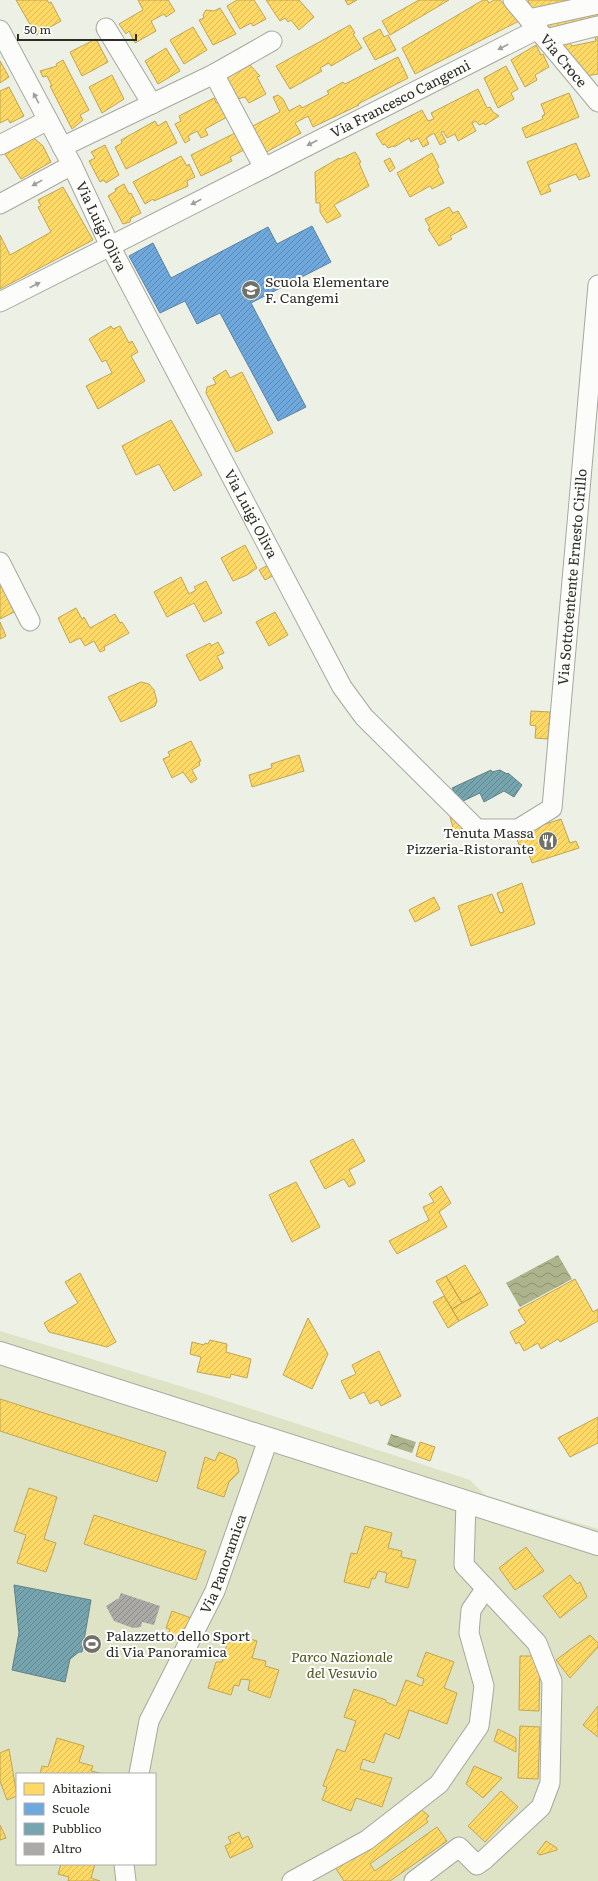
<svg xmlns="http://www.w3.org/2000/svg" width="598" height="1881" font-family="Literata,serif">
	<defs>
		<pattern id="water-waves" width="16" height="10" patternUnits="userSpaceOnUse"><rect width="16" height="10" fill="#adb48c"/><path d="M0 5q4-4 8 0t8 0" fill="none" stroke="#8d9372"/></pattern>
		<pattern id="homes-hatch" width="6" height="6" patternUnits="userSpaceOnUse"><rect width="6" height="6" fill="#ffd966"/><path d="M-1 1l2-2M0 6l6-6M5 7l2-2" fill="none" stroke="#dbbb58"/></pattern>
		<pattern id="schools-hatch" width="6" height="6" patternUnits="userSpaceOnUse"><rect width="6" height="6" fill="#6fa8dc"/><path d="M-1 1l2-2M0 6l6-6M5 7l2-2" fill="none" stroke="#5b89b2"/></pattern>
		<pattern id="public-hatch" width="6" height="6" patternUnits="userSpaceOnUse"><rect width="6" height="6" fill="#76a5af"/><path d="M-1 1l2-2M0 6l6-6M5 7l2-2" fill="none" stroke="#61878e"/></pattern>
		<pattern id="building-hatch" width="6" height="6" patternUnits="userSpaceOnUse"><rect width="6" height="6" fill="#acaaa7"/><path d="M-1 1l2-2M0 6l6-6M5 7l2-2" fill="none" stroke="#8c8b88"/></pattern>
	</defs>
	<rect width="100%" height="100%" fill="#edf0e4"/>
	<path fill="#dde3c4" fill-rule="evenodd" d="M0 1331 196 1391 470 1480 485 1495 598 1529V1881H0ZM17 1774H155V1864H17Z"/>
	<path fill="url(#water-waves)" d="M558 1255 572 1279 520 1307 506 1283Z
		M391 1434 416 1442 412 1453 387 1445Z"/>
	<path fill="url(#homes-hatch)" stroke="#c0a552" d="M16 0H47L49 3 51 2 61 21 36 35Z
		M138 0H168L175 11 166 17 164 14 151 21 156 31 135 43 129 31 126 34 119 24 143 10Z
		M237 0H254L266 19 253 26 251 23 240 29 227 6Z
		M266 0H299L314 17 299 30 291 20 288 22 285 18 280 21Z
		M345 0H357L348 5Z
		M419 0H449L390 35 382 21Z
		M483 0H487L489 3 494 0H500L519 21 415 74 402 48Z
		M528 0H577L532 12Z
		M220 8 236 34 213 45 199 20 204 18 203 15 206 10 214 11Z
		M598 10V23L550 35 541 26Z
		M350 25 355 33 353 34 362 48 331 66 329 63 325 65 320 68 322 71 290 89 276 66Z
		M193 27 207 50 184 64 170 40Z
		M380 29 384 37 388 35 396 50 375 60 363 38Z
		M594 31H598V74L586 76 556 41 566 38 572 46 596 41Z
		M96 39 108 62 82 76 70 52Z
		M536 45 541 55 543 54 549 67 535 75 537 80 525 87 511 60Z
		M166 48 180 71 158 84 145 61Z
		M398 57 408 78 358 104 359 105 313 127 308 116 295 123 301 133 261 155 247 129 280 112 273 97 278 95 283 99 289 111 300 105 302 108 329 94 327 91 343 82 345 84Z
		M63 60 89 110 80 115 83 120 72 129 50 86H52L47 76 43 77 40 71 57 66 56 64Z
		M0 61 9 77 0 83Z
		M250 65 260 76 257 77 266 94 249 103 245 97 234 100 223 78Z
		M506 66 518 89 511 93 514 99 498 108 484 78Z
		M112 75 124 99 102 113 89 87Z
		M9 87 24 116 10 123 8 119 0 123V91Z
		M478 89 487 108 490 107 493 112 499 116 485 125 484 123 479 125 476 121 472 123 476 131 458 141 455 134 447 138 443 131 441 132 446 142 440 145 434 133 426 138 429 144 423 147 418 138 411 142 409 138 394 147 393 146 388 148 385 144 383 145 376 134 422 110 428 121 434 119 431 113Z
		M569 93 579 117 526 138 522 128 543 119 542 116 545 114 541 104Z
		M214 98 216 103 220 102 227 117 205 129 208 135 201 138 197 131 188 136 190 140 185 143 175 124 181 121 179 116Z
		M155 121 158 126 166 121 177 143 126 169 115 147 122 143 121 140Z
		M235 133 244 150 230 157 232 161 201 176 191 155Z
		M34 138 43 146 51 162 21 179 5 154Z
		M576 143 590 176 579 180 576 174 548 185 551 191 541 195 527 162Z
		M105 145 119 175 106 183 104 180 100 182 89 161 95 158 91 152Z
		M355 152 361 162 359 163 369 186 334 205 341 216 327 223 320 212V203H316L315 172 339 158 340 159Z
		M432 153 439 167 437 169 444 183 432 189 430 186 410 197 397 173Z
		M181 156 187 166 189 164 195 177 187 181 188 186 154 201 153 199 145 204 133 182Z
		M390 158 395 168 390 172 384 161Z
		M124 184 129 194 131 193 141 213 131 218 130 222 123 224 108 196 116 191 115 189Z
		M63 187 93 240 0 289V235L10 255 51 232 38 207 41 206 38 200Z
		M449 207 453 213 458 211 467 227 450 236 452 239 439 246 428 229 430 228 425 219Z
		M111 326 113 329 120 326 129 343 132 341 138 352 131 356 145 381 98 409 86 386 112 373 106 360 102 362 89 339Z
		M226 370 230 378 242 372 273 433 236 452 206 393 207 387 216 384 213 378Z
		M171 420 202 475 174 491 159 464 136 475 122 446Z
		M245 545 257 568 247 575 233 581 221 558Z
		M270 564 276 574 265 580 259 570Z
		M181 577 189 594 196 590 194 587 206 581 222 613 204 622 194 603 167 617 154 592Z
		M2 583 14 612 0 619V584Z
		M76 608 82 619 84 617 90 628 115 614 120 623 122 622 129 633 104 647 105 650 100 652 94 641 85 646 80 638 70 643 58 618Z
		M275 612 288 635 269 646 256 622Z
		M0 622 6 636 0 639Z
		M218 642 224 653 217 656 223 668 200 681 186 655 210 643 211 646Z
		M141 682 149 684 154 690 157 701 155 706 121 722 108 697Z
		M531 711 550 712 548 739 535 738 536 726 530 725Z
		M191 741 201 761 199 762 200 765 192 770 197 779 191 783 183 772 172 778 163 759 170 756 168 752Z
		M299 755 304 771 252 787 249 775 272 768 271 764Z
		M461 813 467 832 463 833 462 829 454 831 450 817Z
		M561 819 570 843 576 841 579 848 532 863 525 843 519 845 517 839 523 837 521 832Z
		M522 883 535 924 471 946 458 906 492 894 500 913 504 912 497 893Z
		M434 897 440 909 415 922 409 910Z
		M353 1139 365 1161 349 1170 355 1182V1184L349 1187 344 1179 325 1189 310 1161Z
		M296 1182 320 1227 292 1242 269 1195Z
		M441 1186 451 1203 439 1212 447 1227 397 1254 389 1241 429 1220 423 1207 434 1202 429 1194Z
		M465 1265 481 1292 462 1303 446 1276Z
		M80 1273 116 1342 107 1347 49 1332 44 1323 78 1303 65 1282Z
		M446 1276 462 1303 452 1309 436 1281Z
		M575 1279 593 1312 598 1309V1321L560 1342 558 1339 541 1349 538 1343 524 1351 519 1342 516 1344 510 1332 526 1323 518 1310Z
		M481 1292 488 1305 459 1321 452 1309Z
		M444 1296 459 1321 448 1328 433 1302Z
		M308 1318 328 1354 312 1389 283 1375Z
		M210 1340 227 1344 226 1352 251 1359 247 1378 231 1374 230 1378 197 1372 201 1357 190 1354 192 1342 204 1345 205 1343 208 1344Z
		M379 1351 401 1396 381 1406 378 1400 370 1404 364 1392 350 1399 341 1381 356 1374 352 1365Z
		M0 1399 166 1452 157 1482 0 1431Z
		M598 1417V1443L570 1457 558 1438Z
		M420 1442 435 1447 430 1461 416 1456Z
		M219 1452 236 1459 239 1472 229 1482 224 1497 197 1488 205 1457 215 1461Z
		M29 1488 57 1497 44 1539 56 1543 46 1572 17 1563 26 1535 14 1531Z
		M94 1515 206 1551 196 1580 84 1544Z
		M365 1526 392 1533 388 1548 402 1551 401 1557 416 1560 408 1588 385 1582 387 1573 378 1571 375 1579 372 1578 369 1588 344 1582 351 1553 357 1554Z
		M526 1547 544 1571 515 1590 499 1568Z
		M570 1575 577 1584 580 1582 587 1597 560 1618 543 1596Z
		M172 1611 191 1618 179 1641 167 1637 170 1629 166 1628Z
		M230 1633 257 1641 252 1658 266 1661 265 1666 279 1670 270 1698 248 1690 250 1680 241 1679 239 1686 234 1685 231 1695 208 1688 216 1662H222Z
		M590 1635 598 1643V1647L570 1678 556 1660Z
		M426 1652 454 1662 444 1688 457 1693 447 1724 409 1710 399 1739 385 1733 374 1763 363 1759 360 1769 392 1778 382 1807 356 1798 351 1811 322 1800 327 1787 323 1786 337 1749 345 1752 356 1721 344 1717 354 1689 386 1700V1702L396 1706 406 1680 422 1686 424 1679 417 1676Z
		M520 1656H540L539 1711 519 1710Z
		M598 1706V1737L583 1725Z
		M520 1726 540 1727 538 1779 518 1778Z
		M498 1729 516 1738V1752L494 1741Z
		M57 1738 84 1746 79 1762 93 1766 91 1771 104 1774H40L42 1766 48 1767Z
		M9 1749 17 1796 7 1800 0 1781V1753Z
		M474 1766 502 1778 483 1798 466 1784Z
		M501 1791 518 1807 485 1842 468 1826Z
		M419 1808 429 1816 426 1819 428 1822 370 1864 375 1871 437 1827 447 1841 390 1881H344L335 1867Z
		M0 1825 6 1838 0 1840Z
		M239 1832 242 1839 248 1836 253 1847 230 1858 225 1846 231 1843 228 1837Z
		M546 1841 557 1848V1850L540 1855 537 1853Z
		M61 1864H95L91 1878 100 1881H68L69 1877 58 1874Z"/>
	<path fill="url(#schools-hatch)" stroke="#5b83a5" d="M312 226 331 262 251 303 306 407 278 421 220 313 197 324 185 301 160 313 129 256 153 243 171 278 268 227 277 244Z"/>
	<path fill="url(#public-hatch)" stroke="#608186" d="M491 770 492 772 500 770 507 774 508 773 522 785 514 797 504 791 484 802 480 793 461 802 460 801 452 788Z
		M14 1585 91 1600 82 1652H79L70 1659 65 1682 12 1670 19 1633Z"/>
	<path fill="url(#building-hatch)" d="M121 1593 160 1606 154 1625 142 1622 141 1627 133 1628 114 1621 106 1606 119 1598Z"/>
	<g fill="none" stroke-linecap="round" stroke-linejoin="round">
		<defs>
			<g id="street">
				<path id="s1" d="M513 0 598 102"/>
				<path d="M529 19 598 4"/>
				<path d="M106 28 152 104"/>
				<path id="s2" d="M0 30 72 165 110 246 342 687 364 717 477 829H518L552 808 598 285"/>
				<path d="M546 39 598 26"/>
				<path d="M214 74 264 168"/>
				<path d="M0 145 48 120"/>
				<path d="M62 147 214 74 272 41"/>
				<path d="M0 204 72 165"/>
				<path id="s3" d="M0 302 538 29"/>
				<path d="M0 562 30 621"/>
				<path id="s4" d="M139 1774 149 1721 215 1591 268 1440"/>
				<path d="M124 1864 126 1881"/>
				<path d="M292 1881 367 1840 439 1784 479 1726 484 1686 469 1633 471 1610 486 1588"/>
				<path d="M414 1881 459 1847 477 1865 484 1860 541 1807 550 1783 552 1681 537 1643 464 1565 466 1503"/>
			</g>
			<path id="secondary" d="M0 1353 598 1544"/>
		</defs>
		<use href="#street" stroke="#a6a89f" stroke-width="21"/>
		<use href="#secondary" stroke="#a6a89f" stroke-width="24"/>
		<use href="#street" stroke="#fcfdfb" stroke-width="19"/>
		<use href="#secondary" stroke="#fcfdfb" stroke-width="22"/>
	</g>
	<defs><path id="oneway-solid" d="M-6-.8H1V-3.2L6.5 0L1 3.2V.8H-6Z"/></defs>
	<g fill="#9e9f9b">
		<use href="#oneway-solid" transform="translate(503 47) rotate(153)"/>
		<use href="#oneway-solid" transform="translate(36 98) rotate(-118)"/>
		<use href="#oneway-solid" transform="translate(312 143) rotate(153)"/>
		<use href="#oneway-solid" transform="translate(37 183) rotate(151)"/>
		<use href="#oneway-solid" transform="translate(196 202) rotate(153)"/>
		<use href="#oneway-solid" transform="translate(35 285) rotate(-27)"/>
	</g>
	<defs>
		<symbol id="school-disc" viewBox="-11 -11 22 22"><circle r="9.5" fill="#707168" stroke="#fff"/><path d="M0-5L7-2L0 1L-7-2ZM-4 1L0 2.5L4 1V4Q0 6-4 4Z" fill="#fff"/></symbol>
		<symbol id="restaurant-disc" viewBox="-11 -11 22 22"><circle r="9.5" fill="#707168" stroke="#fff"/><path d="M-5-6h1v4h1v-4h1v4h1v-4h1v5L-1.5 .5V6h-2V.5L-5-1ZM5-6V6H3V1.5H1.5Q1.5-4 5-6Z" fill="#fff"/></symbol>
		<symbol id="stadium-disc" viewBox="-11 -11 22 22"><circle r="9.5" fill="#707168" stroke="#fff"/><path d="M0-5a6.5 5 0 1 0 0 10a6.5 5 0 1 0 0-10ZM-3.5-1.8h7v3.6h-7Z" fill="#fff"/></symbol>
	</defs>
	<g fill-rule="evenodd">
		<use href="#school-disc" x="240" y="279" width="22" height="22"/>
		<use href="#restaurant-disc" x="537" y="830" width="22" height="22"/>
		<use href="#stadium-disc" x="81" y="1633" width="22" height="22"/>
	</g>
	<g text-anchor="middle" stroke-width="4" stroke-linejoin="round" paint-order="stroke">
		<g font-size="14" fill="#2c2d25" stroke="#fff">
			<text dy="5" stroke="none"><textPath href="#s1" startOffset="79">Via Croce</textPath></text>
			<text dy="5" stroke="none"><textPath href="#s3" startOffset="449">Via Francesco Cangemi</textPath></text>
			<text dy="5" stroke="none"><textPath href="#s2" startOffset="221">Via Luigi Oliva</textPath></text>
			<text dy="5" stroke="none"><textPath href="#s2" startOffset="545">Via Luigi Oliva</textPath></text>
			<text dy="5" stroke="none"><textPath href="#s2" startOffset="1250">Via Sottotentente Ernesto Cirillo</textPath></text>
			<text dy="5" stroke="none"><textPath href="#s4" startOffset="228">Via Panoramica</textPath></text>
		</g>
		<g font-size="14" fill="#2c2d25" stroke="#fff" text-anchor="start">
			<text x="265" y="287">Scuola Elementare<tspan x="265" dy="16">F. Cangemi</tspan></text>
			<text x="534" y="838" text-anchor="end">Tenuta Massa<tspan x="534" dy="16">Pizzeria-Ristorante</tspan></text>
			<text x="106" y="1641">Palazzetto dello Sport<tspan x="106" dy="16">di Via Panoramica</tspan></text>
		</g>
		<g font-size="14" font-style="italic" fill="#4c5318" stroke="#fff">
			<text x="342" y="1662">Parco Nazionale<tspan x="342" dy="16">del Vesuvio</tspan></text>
		</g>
	</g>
	<rect x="16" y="1773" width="140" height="92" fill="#ffffff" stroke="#ababa8"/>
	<rect x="24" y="1783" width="20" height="12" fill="#ffd966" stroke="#ababa8"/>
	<text x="52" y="1793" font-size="12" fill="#2c2d25">Abitazioni</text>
	<rect x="24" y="1803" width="20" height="12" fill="#6fa8dc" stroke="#ababa8"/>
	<text x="52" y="1813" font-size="12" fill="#2c2d25">Scuole</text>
	<rect x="24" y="1823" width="20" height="12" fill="#76a5af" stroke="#ababa8"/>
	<text x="52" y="1833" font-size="12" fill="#2c2d25">Pubblico</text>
	<rect x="24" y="1843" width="20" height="12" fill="#acaaa7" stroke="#ababa8"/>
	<text x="52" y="1853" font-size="12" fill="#2c2d25">Altro</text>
	<path d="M18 34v6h118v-6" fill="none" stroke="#2c2d25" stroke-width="2"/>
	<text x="24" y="34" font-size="12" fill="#2c2d25" stroke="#ffffff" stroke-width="3" paint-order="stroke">50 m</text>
</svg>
